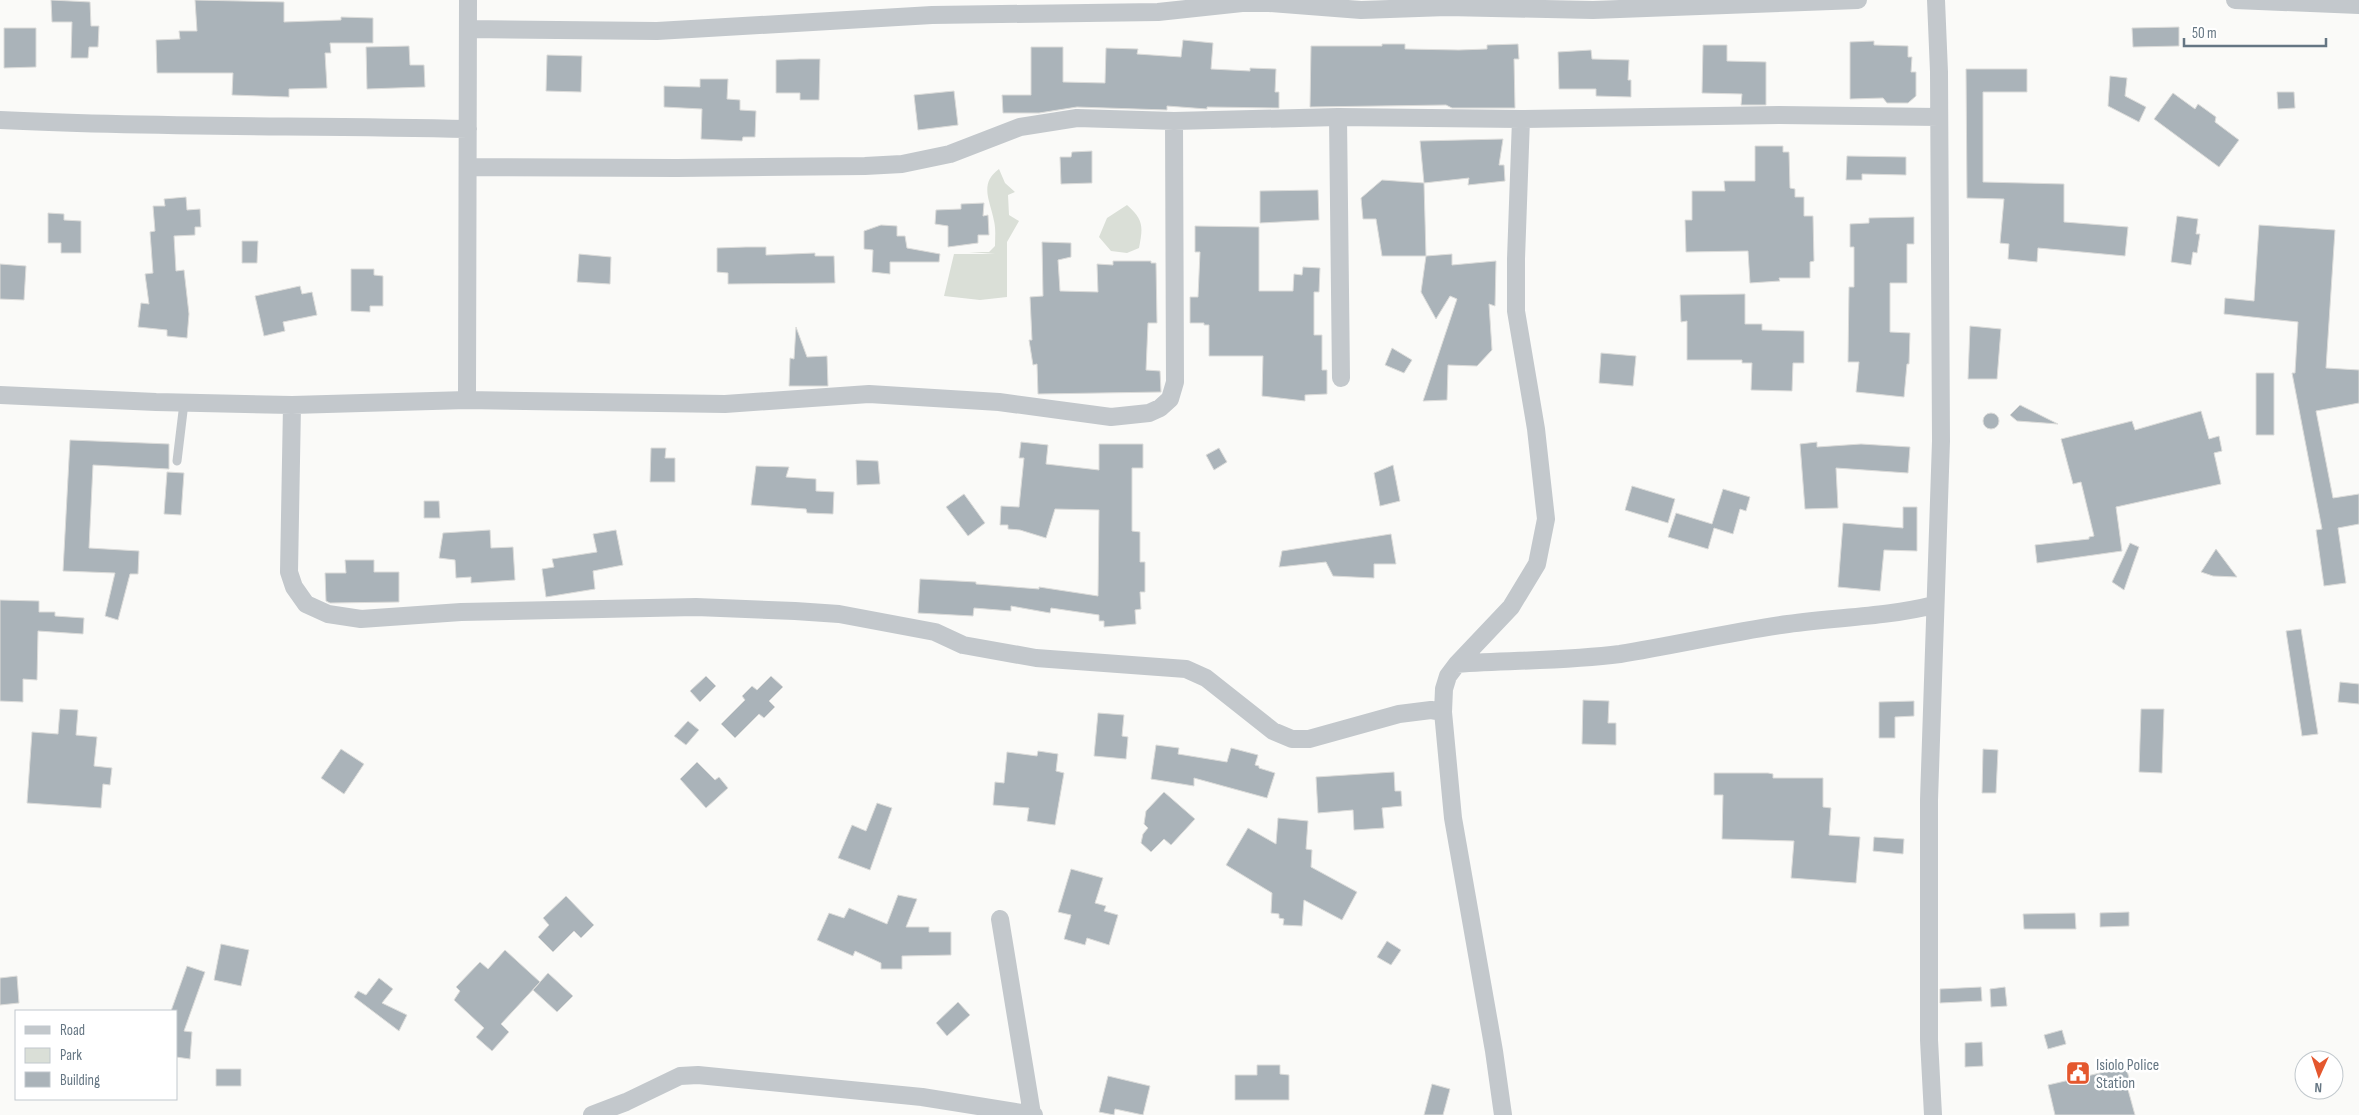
<svg xmlns="http://www.w3.org/2000/svg" width="2359" height="1115" font-family="'Sofia Sans Condensed',sans-serif">
	<rect width="100%" height="100%" fill="#fafaf8"/>
	<path fill="#dadfd7" d="M999 169 1005 183 1015 192 1008 195 1009 215 1019 221 1007 242V297L980 300 944 296 954 254H995L969 252H989L995 246C995 238 996 229 994 221 991 202 978 184 999 169Z
		M1127 205C1144 220 1143 227 1139 248L1127 253 1111 251 1099 237 1107 218Z"/>
	<path fill="#aab3b9" stroke="#dcdcda" d="M51 0 90 2 91 26H99L98 47H89L88 58H71L72 22H52Z
		M195 0 284 2V22L341 20V17L373 18V43H330L331 53H325L327 88 289 89V97L232 95 233 73H157L156 40 180 39 179 31H197Z
		M2179 27V46L2133 47 2132 28Z
		M4 28H36V67L4 68Z
		M1183 40 1213 43 1211 69 1250 71V68L1276 69 1275 92H1279V108L1207 107V109L1167 106V110L1077 107 1039 113H1003L1002 95H1031V47H1063V82L1105 83 1106 48 1138 49 1137 54 1181 57Z
		M1874 41V45L1908 46V57H1912L1911 72H1916V96L1908 103H1887L1883 98 1850 99V42Z
		M1382 44H1405V49L1459 50 1487 49V45L1518 44 1519 59H1514L1515 108H1452L1446 105 1310 107 1311 46H1382Z
		M1703 45H1727V61L1766 62V105H1741L1742 94 1702 93Z
		M409 46 410 65H424L425 87 367 89 366 47Z
		M1591 50 1592 59 1629 60 1628 80H1631V97L1596 96V89H1559L1558 52Z
		M547 55 582 56 581 92 546 91Z
		M800 59H820L819 100H800V93H776V60Z
		M1966 69H2027V92H1983V182L2064 184V222L2128 227 2125 256 2038 248 2037 262 2008 259 2009 244 2000 243 2004 199 1967 198Z
		M2110 76 2127 78 2125 96 2146 107 2139 122 2108 106Z
		M700 79H728L727 99 740 100V110L756 111 755 137H743L742 141 701 139 702 109 664 107V86L700 87Z
		M954 91 958 125 918 130 914 95Z
		M2277 92H2294L2295 108 2278 109Z
		M2173 93 2195 109 2198 104 2216 117 2215 122 2239 140 2219 167 2154 119Z
		M1503 139 1499 165H1504L1505 181 1468 185 1469 178 1424 183 1420 141Z
		M1755 146H1783V152H1789L1790 188 1795 189V197H1804V216H1813L1814 261 1810 262V278H1779L1780 281 1750 283 1748 251 1686 252 1685 220H1692V191H1725L1724 181H1755Z
		M1092 151V183L1061 184 1060 157H1071L1072 152Z
		M1847 156 1906 157V175L1862 174V180H1846Z
		M1382 180 1424 183 1426 256H1382L1376 219H1363L1361 198Z
		M1318 190 1319 220 1260 223V191Z
		M186 197 187 210 200 209 201 227H195V235L174 236 176 271 184 270 189 314 187 338 167 336V330L138 327 141 303 149 304 145 274 153 273 150 232 155 231 153 206H165L164 199Z
		M984 203 983 216 988 215 989 235H978V243L948 247V226L935 224 936 210 961 209V204Z
		M48 213 64 214V220L81 221V253H61V243H48Z
		M2177 216 2198 219 2196 234H2200L2197 253 2193 252 2191 265 2171 262Z
		M1914 217V244H1907V283H1890V332L1910 333 1909 364H1907L1904 397 1856 392 1859 362H1848L1849 287H1854V247H1850V224L1869 223V218Z
		M881 225 897 226V236H905L907 248 940 254 939 262H890V274L872 272 873 250 864 249V231Z
		M2259 225 2335 230 2326 368 2359 370V403L2316 411 2333 498 2359 494V524L2338 528 2346 583 2324 586 2316 530 2322 529 2292 373H2295L2298 322 2224 314 2225 298 2254 301Z
		M1195 226 1259 227V291H1293L1294 274 1302 275 1303 267 1320 268 1319 292H1314V335H1322V370H1327V394L1305 395V401L1262 396 1263 356H1209V325H1204V323H1190V297H1198L1200 252H1195Z
		M242 241H258L257 263H242Z
		M1042 242 1071 243V257L1058 260 1060 291 1098 292 1097 264 1113 265V261H1151V263H1156L1157 323H1148L1146 370 1160 371 1161 392 1038 394 1037 364 1033 365 1029 340H1032L1030 297 1043 296Z
		M746 247H766V255L815 253V256H834L835 283 728 284V273L717 272V248Z
		M579 254 611 257 610 284 577 282Z
		M1452 254V265L1496 261 1495 306 1489 304 1492 350 1477 366 1448 365 1447 400 1423 401 1457 299 1450 296 1436 319 1421 292 1426 256Z
		M0 264 26 266 24 300 0 299Z
		M351 269H374V275L383 276V306H370V312L351 311Z
		M300 286 302 294 312 292 317 315 283 322 285 331 264 336 255 296Z
		M1745 294V324H1762V330L1804 331V363H1793L1792 391 1751 390 1752 363H1742V360H1687V321L1681 322 1680 295Z
		M1970 326 2001 329 1997 379H1968Z
		M796 327 807 357 827 356 828 386H789L790 358 794 359Z
		M1392 348 1412 360 1404 373 1385 365Z
		M1601 353 1636 356 1633 386 1599 383Z
		M2256 373H2274V435H2256Z
		M2020 405 2058 424 2017 421 2010 415Z
		M2201 411 2209 439 2219 436 2222 451 2214 453 2221 484 2116 507 2122 551 2037 563 2035 545 2089 539V537L2094 536 2081 482 2073 484 2061 439 2132 421 2135 430Z
		M1983 421a8 8 0 1 1 16 0a8 8 0 1 1-16 0Z
		M70 440 169 444V469L93 465 89 548 139 551 138 574H130L118 620 105 616 115 573 63 571Z
		M1021 442 1048 445 1046 464 1099 470V444H1143V468H1132V531L1140 532V562H1145V592H1140L1141 609 1135 610 1136 624 1104 627V621H1099V615L1051 608 1050 613 1011 606V611L974 608 973 616 918 613 920 579 976 582V584L1039 589V587L1098 596 1099 510 1055 509 1046 538 1020 530 1008 529V525H1000L1001 506 1019 507 1024 458H1019Z
		M1817 442V447L1861 444 1910 447 1908 473 1836 468 1838 508 1805 509 1800 444Z
		M651 448H666L665 458H675V482H650Z
		M1219 448 1227 462 1214 470 1206 455Z
		M856 460 878 461 880 484 857 485Z
		M1393 465 1400 501 1380 506 1374 473Z
		M756 466 789 467 786 477 816 479V491L834 492 833 514 807 513 806 509 751 505Z
		M167 472 184 473 181 515 164 514Z
		M1632 486 1675 499 1668 523 1625 510Z
		M1723 489 1750 497 1746 511 1740 509 1733 534 1714 528 1708 549 1668 537 1676 513 1712 524Z
		M964 494 985 523 968 536 946 507Z
		M424 501H439L440 518H424Z
		M1903 507H1917V551L1884 550 1880 591 1838 587 1843 523 1903 528Z
		M490 530 491 548 513 547 515 580 471 583V577L456 578 455 560 439 558 443 533Z
		M616 530 623 565 593 571 595 589 546 597 542 569 554 567 552 559 597 552 593 534Z
		M1391 534 1396 564H1374V578L1333 576 1326 562 1279 567 1282 551Z
		M2130 543 2139 547 2124 590 2112 582Z
		M2216 549 2237 577 2213 576 2201 572Z
		M345 560H374V572H399V602L330 603 326 601 325 573H346Z
		M0 600 39 601V612H55V616L84 618 83 634 38 631 37 680 23 679V702L0 701Z
		M2301 629 2318 734 2302 736 2286 631Z
		M706 676 716 686 700 702 690 691Z
		M771 676 783 687 769 701 775 707 764 718 759 714 735 738 721 724 745 700 742 696 752 686 757 690Z
		M2340 682 2359 684V704L2338 702Z
		M1583 700 1609 701 1608 723H1616V745L1582 744Z
		M1914 701V716L1895 717V738H1879V702Z
		M60 709 78 710 76 735 97 737 94 766 112 768 110 785 103 784 101 808 27 803 32 732 58 734Z
		M2141 709H2164L2162 773 2139 772Z
		M1098 713 1124 715 1122 736 1128 737 1126 759 1094 756Z
		M688 721 699 730 686 745 674 736Z
		M1156 745 1179 748 1178 754 1227 762 1231 748 1258 755 1255 765 1259 766V768L1275 773 1267 798 1194 778V786L1151 779Z
		M341 749 364 764 344 794 321 778Z
		M1983 749 1998 750 1996 793H1982Z
		M1038 751 1058 754 1056 771 1064 773 1055 825 1027 821 1029 808 993 805 995 782 1004 783 1007 752 1037 756Z
		M697 762 715 780 719 777 728 788 706 808 680 779Z
		M1394 772 1395 791H1401L1402 806 1382 808 1384 828 1354 830 1353 810 1318 813 1316 777Z
		M1714 773H1768L1773 774V778H1823V807L1831 808 1829 835 1860 837 1856 883 1791 878 1794 841 1722 839 1723 795H1714Z
		M1164 792 1195 819 1171 845 1164 839 1151 852 1141 843 1143 834 1148 828 1144 824 1146 811Z
		M877 803 892 808 870 870 838 858 852 825 866 831Z
		M1278 818 1308 821 1306 849 1312 850 1311 867 1357 892 1342 920 1304 900 1302 926 1283 925 1284 919 1279 918V914L1271 913 1272 893 1226 865 1248 828 1276 844Z
		M1874 837 1904 839 1903 854 1873 851Z
		M1071 869 1103 878 1095 903 1106 906 1104 911 1118 915 1109 945 1087 938 1085 945 1064 939 1071 915 1058 912Z
		M898 895 917 899 906 927H929V932H951V955L902 956V969H881V963L855 951 853 956 817 940 829 913 844 918 849 908 887 924Z
		M566 896 594 925 581 938 574 931 553 952 538 937 549 925 543 918Z
		M2129 912V926L2100 927V913Z
		M2075 913 2076 929H2024L2023 914Z
		M1387 941 1401 950 1391 965 1377 957Z
		M221 944 249 950 241 986 214 980Z
		M505 950 540 982 501 1024 509 1032 492 1051 476 1037 484 1028 454 1000 460 991 456 987 480 962 488 969Z
		M187 966 205 972 184 1031 192 1032 190 1059 176 1057V1011H171Z
		M548 973 573 996 557 1012 533 990Z
		M17 976 19 1003 0 1005V978Z
		M379 978 393 989 382 1003 407 1015 399 1031 354 997 358 991 366 995Z
		M1981 987 1982 1001 1940 1003V989Z
		M2005 987 2007 1006 1991 1007 1990 989Z
		M958 1002 970 1015 947 1036 936 1023Z
		M2062 1030 2066 1044 2048 1049 2044 1035Z
		M1982 1042 1983 1066 1965 1067V1043Z
		M1257 1065H1280V1074L1289 1075V1100H1235V1075H1257Z
		M2126 1067 2131 1085 2127 1086 2135 1115H2055L2048 1085Z
		M216 1069H241V1086H216Z
		M1108 1076 1150 1086 1143 1115 1115 1109 1114 1115 1099 1112Z
		M1432 1084 1450 1089 1443 1115H1424Z"/>
	<g fill="none" stroke-linecap="round" stroke-linejoin="round">
		<path stroke="#c3c8cc" stroke-width="9" d="M177 461 184 403"/>
		<path stroke="#c3c8cc" stroke-width="18" d="M2235 0 2359 5
			M468 29 657 31 932 15 1158 12 1242 3H1269L1361 10 1447 7 1593 10 1858 0
			M1338 117 1341 378
			M0 120C156 128 312 125 468 129
			M468 167 677 168 865 166 902 164 950 154 1020 127 1077 118 1174 121 1338 117 1521 119 1779 115 1939 117
			M0 395 156 402 292 405 467 400 725 404 869 394 999 402 1111 417 1149 413 1160 408 1170 399 1175 382 1174 121
			M467 400 468 0
			M292 405 289 572 294 587 306 604 328 614 361 619 461 612 696 607 795 611 839 614 935 632 963 645 1036 658 1186 669 1206 678 1273 731 1292 739H1309L1399 714 1431 710 1443 712
			M1457 664C1511 660 1566 661 1620 654 1676 645 1731 632 1788 624 1837 617 1886 617 1934 605
			M1000 919 1032 1114
			M592 1115 626 1102 680 1076 698 1075 922 1097 1034 1115
			M1503 1115 1494 1051 1453 818 1443 712 1444 689 1448 676 1457 664 1511 607 1537 564 1546 519 1536 429 1516 311V259L1521 119
			M1933 1115 1929 1040V800L1941 441 1939 72 1936 0"/>
	</g>
	<defs>
		<symbol id="civic-square" viewBox="-11 -11 22 22"><rect x="-9" y="-9" width="18" height="18" rx="4" fill="#e4572e" stroke="#fff"/><path d="M-.6-6.5H3V-4.5H.6V-3L4-1V1h2V6H-6V1h2V-1L-.6-3ZM-1.2 2.5V6h2.4V2.5Z" fill="#fff"/></symbol>
	</defs>
	<g fill-rule="evenodd">
		<use href="#civic-square" x="2064" y="1059" width="28" height="28"/>
	</g>
	<g text-anchor="middle" stroke-width="5" stroke-linejoin="round" paint-order="stroke">
		<g font-size="16" fill="#657683" stroke="#fff" text-anchor="start">
			<text x="2096" y="1070">Isiolo Police<tspan x="2096" dy="18">Station</tspan></text>
		</g>
	</g>
	<rect x="15" y="1010" width="162" height="90" fill="#ffffff" stroke="#c1c8cd"/>
	<rect x="25" y="1026" width="25" height="8" fill="#c3c8cc" stroke="#c1c8cd"/>
	<text x="60" y="1035" font-size="15" fill="#657683">Road</text>
	<rect x="25" y="1048" width="25" height="15" fill="#dadfd7" stroke="#c1c8cd"/>
	<text x="60" y="1060" font-size="15" fill="#657683">Park</text>
	<rect x="25" y="1072" width="25" height="15" fill="#aab3b9" stroke="#c1c8cd"/>
	<text x="60" y="1085" font-size="15" fill="#657683">Building</text>
	<g transform="translate(2319 1075) rotate(183)"><circle r="24" fill="#ffffff" stroke="#c1c8cd"/>
	<path d="M0-4L9 19L0 12L-9 19Z" fill="#e4572e"/>
	<text y="-8" font-size="14" font-weight="bold" text-anchor="middle" fill="#657683">N</text>
	</g>
	<path d="M2184 38v8h142v-8" fill="none" stroke="#657683" stroke-width="2.5"/>
	<text x="2192" y="38" font-size="15" fill="#657683" stroke="#ffffff" stroke-width="4" paint-order="stroke">50 m</text>
</svg>
